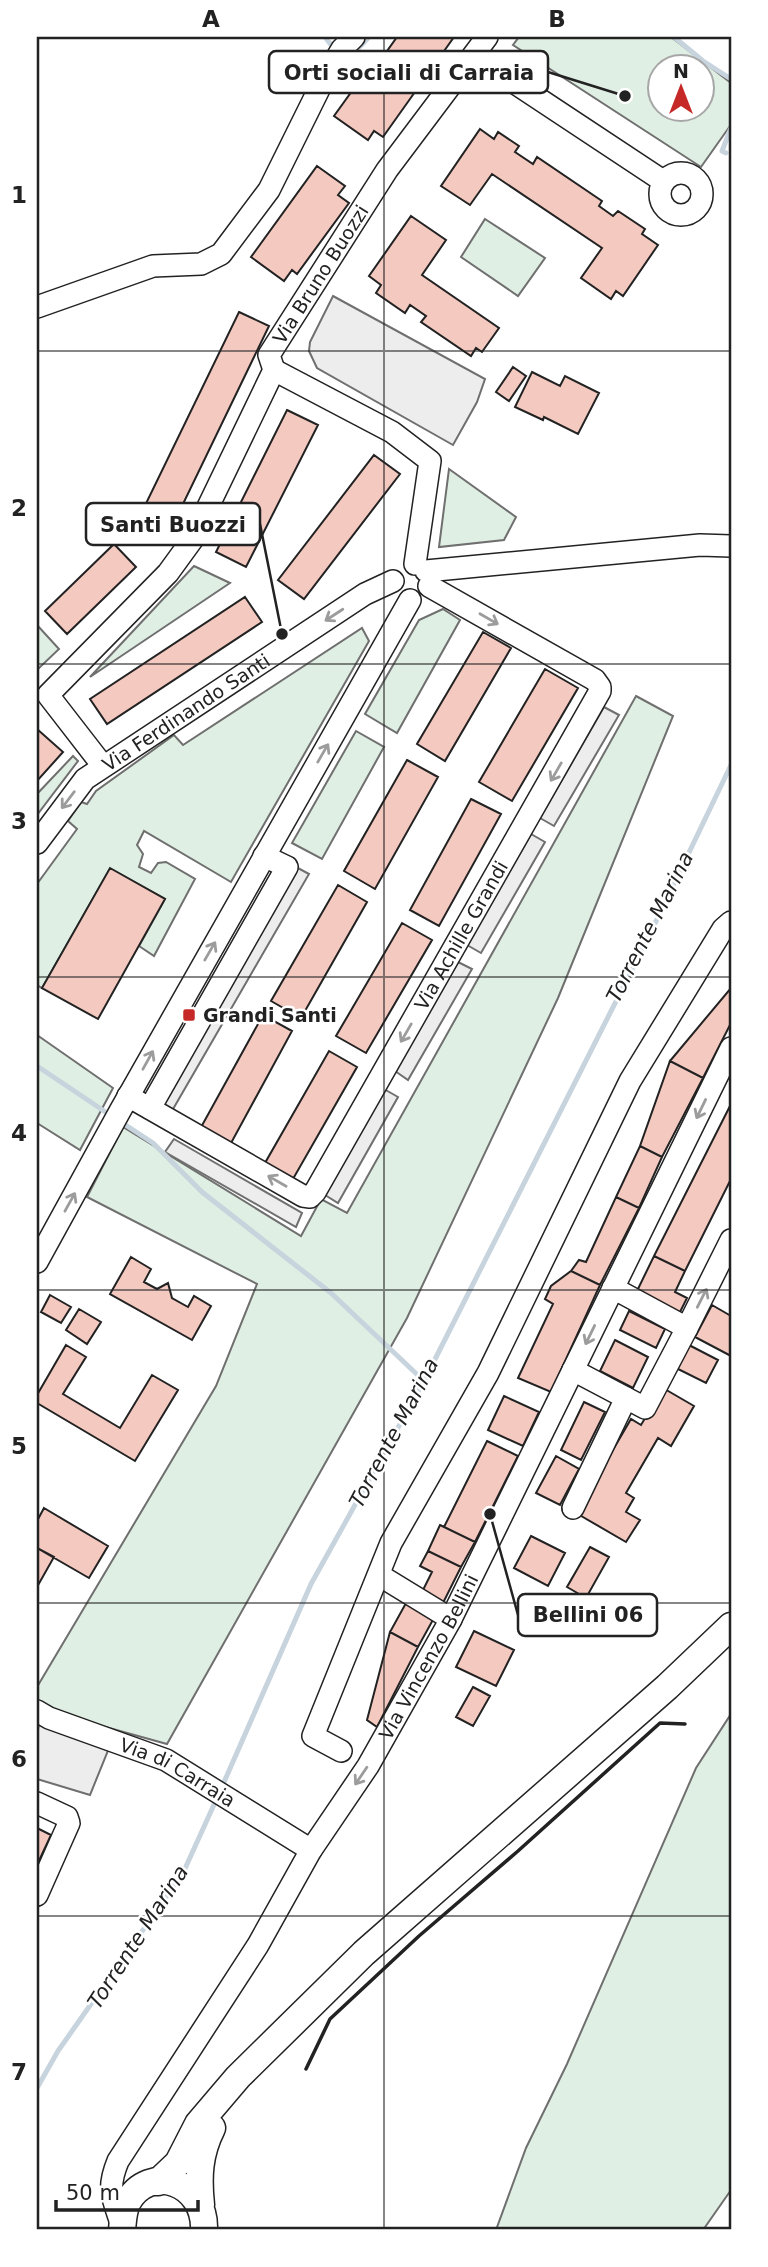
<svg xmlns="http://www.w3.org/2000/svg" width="768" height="2267" font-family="'DejaVu Sans',sans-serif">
	<rect width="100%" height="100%" fill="#fff"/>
	<path fill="#e0efe3" stroke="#6f6f6f" stroke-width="2" fill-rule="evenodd" d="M519 37H671L731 83 730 126 701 167 513 45ZM660 66H702V108H660Z
		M485 219 545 258 518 296 461 257Z
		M449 469 516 517 504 540 439 547Z
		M194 566 230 583 90 677Z
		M443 609 460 620 397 733 365 714 419 620Z
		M37 625 59 649 37 670Z
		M362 628 369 641 231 882 144 831 137 845 143 854 139 867 151 873 158 863 166 862 195 879 154 956 139 946 165 899 110 869 42 988 37 985V884L77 829 68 821 81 802 87 804 96 791 174 735 183 745Z
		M636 696 673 716 558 998 407 1318 167 1744 37 1708V1687L216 1386 257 1284 87 1197 123 1127 301 1236 321 1199 347 1213Z
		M356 731 384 747 322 859 292 843Z
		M73 756 78 761 37 815V794Z
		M37 1035 113 1088 80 1150 37 1123Z
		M731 1714V2190L703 2230H496L526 2148 567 2064 696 1768Z"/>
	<path fill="#ededed" stroke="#6f6f6f" stroke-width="2" d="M333 296 485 379 477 402 453 445 317 368 309 351 310 342Z
		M604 707 619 715 554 826 540 818Z
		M531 834 545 842 481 953 467 945Z
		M296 867 309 874 169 1116 158 1109Z
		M458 962 472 969 408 1080 395 1071Z
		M384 1089 398 1097 338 1203 325 1195Z
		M174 1139 302 1213 296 1227 165 1152Z
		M39 1724 109 1748 90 1795 37 1779V1734Z"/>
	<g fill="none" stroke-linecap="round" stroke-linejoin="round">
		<path stroke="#c7d3dd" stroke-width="5" d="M325 37 335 50
			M674 37 703 61 731 79
			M345 59 347 60 369 37
			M726 153 722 151 731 128
			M37 1066 113 1117
			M121 1122 153 1143 202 1192 331 1293 424 1381
			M221 1789 311 1584 424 1381 647 940 731 765
			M37 2088 58 2051 183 1873 217 1798"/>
	</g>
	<path fill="#f3c9c0" stroke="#222" stroke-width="2" d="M397 37H454L383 137 374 131 368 140 334 116 378 55 382 58Z
		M480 129 494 139 498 132 519 146 515 152 533 164 537 157 602 201 599 206 613 216 618 211 645 229 642 234 658 245 623 296 616 291 611 299 581 278 602 248 492 174 470 205 441 186Z
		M317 166 345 186 338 195 349 203 297 274 292 270 284 281 251 257Z
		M411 216 446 240 422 275 499 328 482 352 476 348 471 356 421 322 426 316 410 305 405 313 376 293 381 285 369 276Z
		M239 312 269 326 168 535 138 520Z
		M513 367 526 376 509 401 496 392Z
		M532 372 560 386 565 376 599 393 578 434 544 417 543 420 515 407Z
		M287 410 318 425 246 567 216 552Z
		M374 455 400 474 304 599 278 580Z
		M114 544 136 567 67 634 45 611Z
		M245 597 262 622 107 724 90 699Z
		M483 632 511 648 445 761 417 744Z
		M545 669 578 688 512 801 479 782Z
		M37 729 63 752 37 781Z
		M407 760 438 777 375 889 344 871Z
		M471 799 501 814 439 926 410 910Z
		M110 868 165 899 98 1019 42 988Z
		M338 885 367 902 301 1018 271 1001Z
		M402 923 432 940 366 1053 336 1036Z
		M731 988V1023L703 1078 670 1061Z
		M263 1015 292 1031 230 1145 200 1129Z
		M329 1051 357 1067 293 1179 265 1163Z
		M670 1061 703 1078 662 1157 640 1146Z
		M731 1104V1179L685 1271 654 1256Z
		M640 1146 662 1157 639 1208 616 1197Z
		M616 1197 639 1208 600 1285 571 1271 579 1260 586 1262Z
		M654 1256 685 1271 675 1292 687 1298 679 1314 636 1293Z
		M131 1257 151 1269 144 1282 157 1289 168 1283 172 1298 188 1307 194 1296 211 1306 192 1340 110 1294Z
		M571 1271 600 1285 551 1392 518 1378 553 1304 545 1299 551 1286Z
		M50 1295 71 1307 61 1323 41 1312Z
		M712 1305 731 1316V1356L695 1337Z
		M79 1309 101 1322 87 1344 66 1330Z
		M629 1311 665 1329 656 1348 620 1330Z
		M615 1340 648 1357 633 1388 600 1371Z
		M687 1344 718 1360 706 1383 674 1367Z
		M66 1345 86 1357 63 1394 120 1428 152 1375 178 1390 135 1461 37 1403V1395Z
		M663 1388 694 1406 671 1446 658 1438 626 1493 634 1498 626 1512 640 1520 626 1542 576 1513 631 1419 641 1425Z
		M504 1396 539 1412 523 1446 488 1430Z
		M584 1402 605 1412 581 1460 561 1450Z
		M487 1441 518 1456 475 1542 444 1527Z
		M556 1456 579 1469 560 1505 536 1493Z
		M44 1508 108 1546 89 1578 37 1548V1521Z
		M440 1525 475 1542 461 1567 428 1551Z
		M531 1536 565 1553 548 1586 514 1568Z
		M590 1547 609 1557 586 1598 567 1587Z
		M37 1548 54 1557 37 1587Z
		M428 1551 461 1567 442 1605 421 1594 432 1572 420 1566Z
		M406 1603 434 1618 418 1647 390 1632Z
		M474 1631 514 1650 496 1686 456 1667Z
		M390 1632 418 1647 377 1727 367 1720Z
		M473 1687 490 1696 473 1726 456 1717Z
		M37 1828 51 1835 37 1865Z"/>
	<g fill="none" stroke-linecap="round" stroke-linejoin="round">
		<defs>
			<g id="minor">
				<path d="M474 56 663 181"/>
				<circle cx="681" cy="194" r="21"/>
				<path d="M37 307 153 266 201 264 221 254 269 190 324 79 342 49 354 37"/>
				<path d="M274 370 392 432 430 461 415 564"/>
				<path d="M426 571 700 545 731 546"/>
				<path id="s1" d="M103 766 48 695 168 573 192 540 274 370 269 355 387 170 487 37"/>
				<path id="s2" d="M37 843 85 779 365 594 393 581"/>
				<path id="s3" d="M128 1096 303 1196 310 1197 315 1192 600 691V687L595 680 429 586"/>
				<path d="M150 1108 287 867 264 856"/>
				<path d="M37 1262 120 1111 410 600"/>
				<path d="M613 1288 687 1328 731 1240"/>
				<path d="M573 1370 645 1408 687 1328"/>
				<path d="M573 1508 626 1398"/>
				<path d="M379 1575 451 1619"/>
				<path id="s4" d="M37 1711 49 1718 166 1760 311 1850"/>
				<path d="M341 1751 313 1736 391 1543 488 1373 630 1081 723 929 731 922"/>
				<path d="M37 1803 67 1817 69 1823 37 1895"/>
				<path id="s5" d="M122 2226C113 2198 106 2190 118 2161L258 1945 311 1850 368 1766 451 1619 731 1048"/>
			</g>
			<path id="major" d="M158 2182 178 2163 198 2124 238 2077 364 1953 667 1687 731 1626
				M201 2205C198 2177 199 2154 212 2128
				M122 2230C123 2221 123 2212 127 2203 149 2162 206 2182 204 2230"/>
		</defs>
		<use href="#minor" stroke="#222" stroke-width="24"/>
		<use href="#major" stroke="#222" stroke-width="29"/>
		<use href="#minor" stroke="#fff" stroke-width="21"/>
		<use href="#major" stroke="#fff" stroke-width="26"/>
		<path stroke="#222" stroke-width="3.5" d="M306 2069 330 2019 419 1936 518 1851 660 1723 685 1724"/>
	</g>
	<defs><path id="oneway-shaft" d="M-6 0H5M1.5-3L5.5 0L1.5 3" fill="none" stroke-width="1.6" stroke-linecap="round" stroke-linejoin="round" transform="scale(1.75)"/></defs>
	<g stroke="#9c9c9c">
		<use href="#oneway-shaft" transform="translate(334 615) rotate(147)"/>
		<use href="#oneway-shaft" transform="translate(489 619) rotate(30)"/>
		<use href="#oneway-shaft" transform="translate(323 753) rotate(-60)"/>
		<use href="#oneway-shaft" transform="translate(556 772) rotate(120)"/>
		<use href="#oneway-shaft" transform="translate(68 800) rotate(127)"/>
		<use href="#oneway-shaft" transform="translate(210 951) rotate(-60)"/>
		<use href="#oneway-shaft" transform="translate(406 1033) rotate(120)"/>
		<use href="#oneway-shaft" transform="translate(148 1060) rotate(-61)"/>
		<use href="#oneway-shaft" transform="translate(701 1109) rotate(116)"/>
		<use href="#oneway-shaft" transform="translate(277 1181) rotate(-150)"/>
		<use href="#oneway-shaft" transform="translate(70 1202) rotate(-61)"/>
		<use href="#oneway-shaft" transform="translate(702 1298) rotate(-63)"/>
		<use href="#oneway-shaft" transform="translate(590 1335) rotate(116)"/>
		<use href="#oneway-shaft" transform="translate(361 1776) rotate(124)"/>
	</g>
	<path fill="none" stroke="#222" stroke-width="2" stroke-opacity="0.55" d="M384 37V2230M37 351H731M37 664H731M37 977H731M37 1290H731M37 1603H731M37 1916H731"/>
	<rect fill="#c62828" stroke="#fff" stroke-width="2.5" x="182" y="1008" width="14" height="14" rx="3.5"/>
	<g text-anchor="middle" stroke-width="5" stroke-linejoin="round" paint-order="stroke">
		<g font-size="19" fill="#222" stroke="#fff">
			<text dy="7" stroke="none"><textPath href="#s1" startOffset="602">Via Bruno Buozzi</textPath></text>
			<text dy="7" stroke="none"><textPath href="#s2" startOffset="201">Via Ferdinando Santi</textPath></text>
			<text dy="7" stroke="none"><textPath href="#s3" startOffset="511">Via Achille Grandi</textPath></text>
			<text dy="7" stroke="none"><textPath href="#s5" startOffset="660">Via Vincenzo Bellini</textPath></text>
			<text dy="7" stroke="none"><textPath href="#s4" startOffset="154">Via di Carraia</textPath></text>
		</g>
		<g font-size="19" font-weight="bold" fill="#222" stroke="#fff" text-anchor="start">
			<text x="203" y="1022">Grandi Santi</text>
		</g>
		<g font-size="21" font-style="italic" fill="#222" stroke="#fff">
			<text transform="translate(650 927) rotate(-63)" y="7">Torrente Marina</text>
			<text transform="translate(394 1433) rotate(-62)" y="7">Torrente Marina</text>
			<text transform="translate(138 1937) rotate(-57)" y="7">Torrente Marina</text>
		</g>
	</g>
	<path fill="none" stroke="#222" stroke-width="2.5" d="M625 96L548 72M282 634L260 524M490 1514L518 1615"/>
	<g fill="#222" stroke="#fff" stroke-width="2.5">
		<circle cx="625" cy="96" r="7"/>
		<circle cx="282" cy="634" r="7"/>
		<circle cx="490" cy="1514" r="7"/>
	</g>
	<g fill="#fff" stroke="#222" stroke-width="2.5">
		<rect x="269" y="51" width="279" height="42" rx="7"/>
		<rect x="86" y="503" width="174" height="42" rx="7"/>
		<rect x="518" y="1594" width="139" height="42" rx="7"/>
	</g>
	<g font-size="21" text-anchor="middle" font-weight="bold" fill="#222">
		<text x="409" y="80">Orti sociali di Carraia</text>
		<text x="173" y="532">Santi Buozzi</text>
		<text x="588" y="1622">Bellini 06</text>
	</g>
	<rect width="768" height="2267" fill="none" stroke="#ffffff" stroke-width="77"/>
	<g transform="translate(681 88)"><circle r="33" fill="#ffffff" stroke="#a7a7a7" stroke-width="2"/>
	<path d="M0-5L12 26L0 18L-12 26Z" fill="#c62828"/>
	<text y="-10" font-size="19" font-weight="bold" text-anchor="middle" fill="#222222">N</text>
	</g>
	<path d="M56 2200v10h142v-10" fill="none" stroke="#222222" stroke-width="3.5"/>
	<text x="66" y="2200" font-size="21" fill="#222222" stroke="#ffffff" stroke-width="5" paint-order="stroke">50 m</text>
	<rect x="38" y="38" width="692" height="2190" fill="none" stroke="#222" stroke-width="2.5"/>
	<g font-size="23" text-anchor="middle" font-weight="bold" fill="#222">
		<text x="211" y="27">A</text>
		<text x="557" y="27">B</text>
		<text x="19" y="203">1</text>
		<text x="19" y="516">2</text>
		<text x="19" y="829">3</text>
		<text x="19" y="1141">4</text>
		<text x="19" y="1454">5</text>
		<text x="19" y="1767">6</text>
		<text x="19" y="2080">7</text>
	</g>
</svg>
